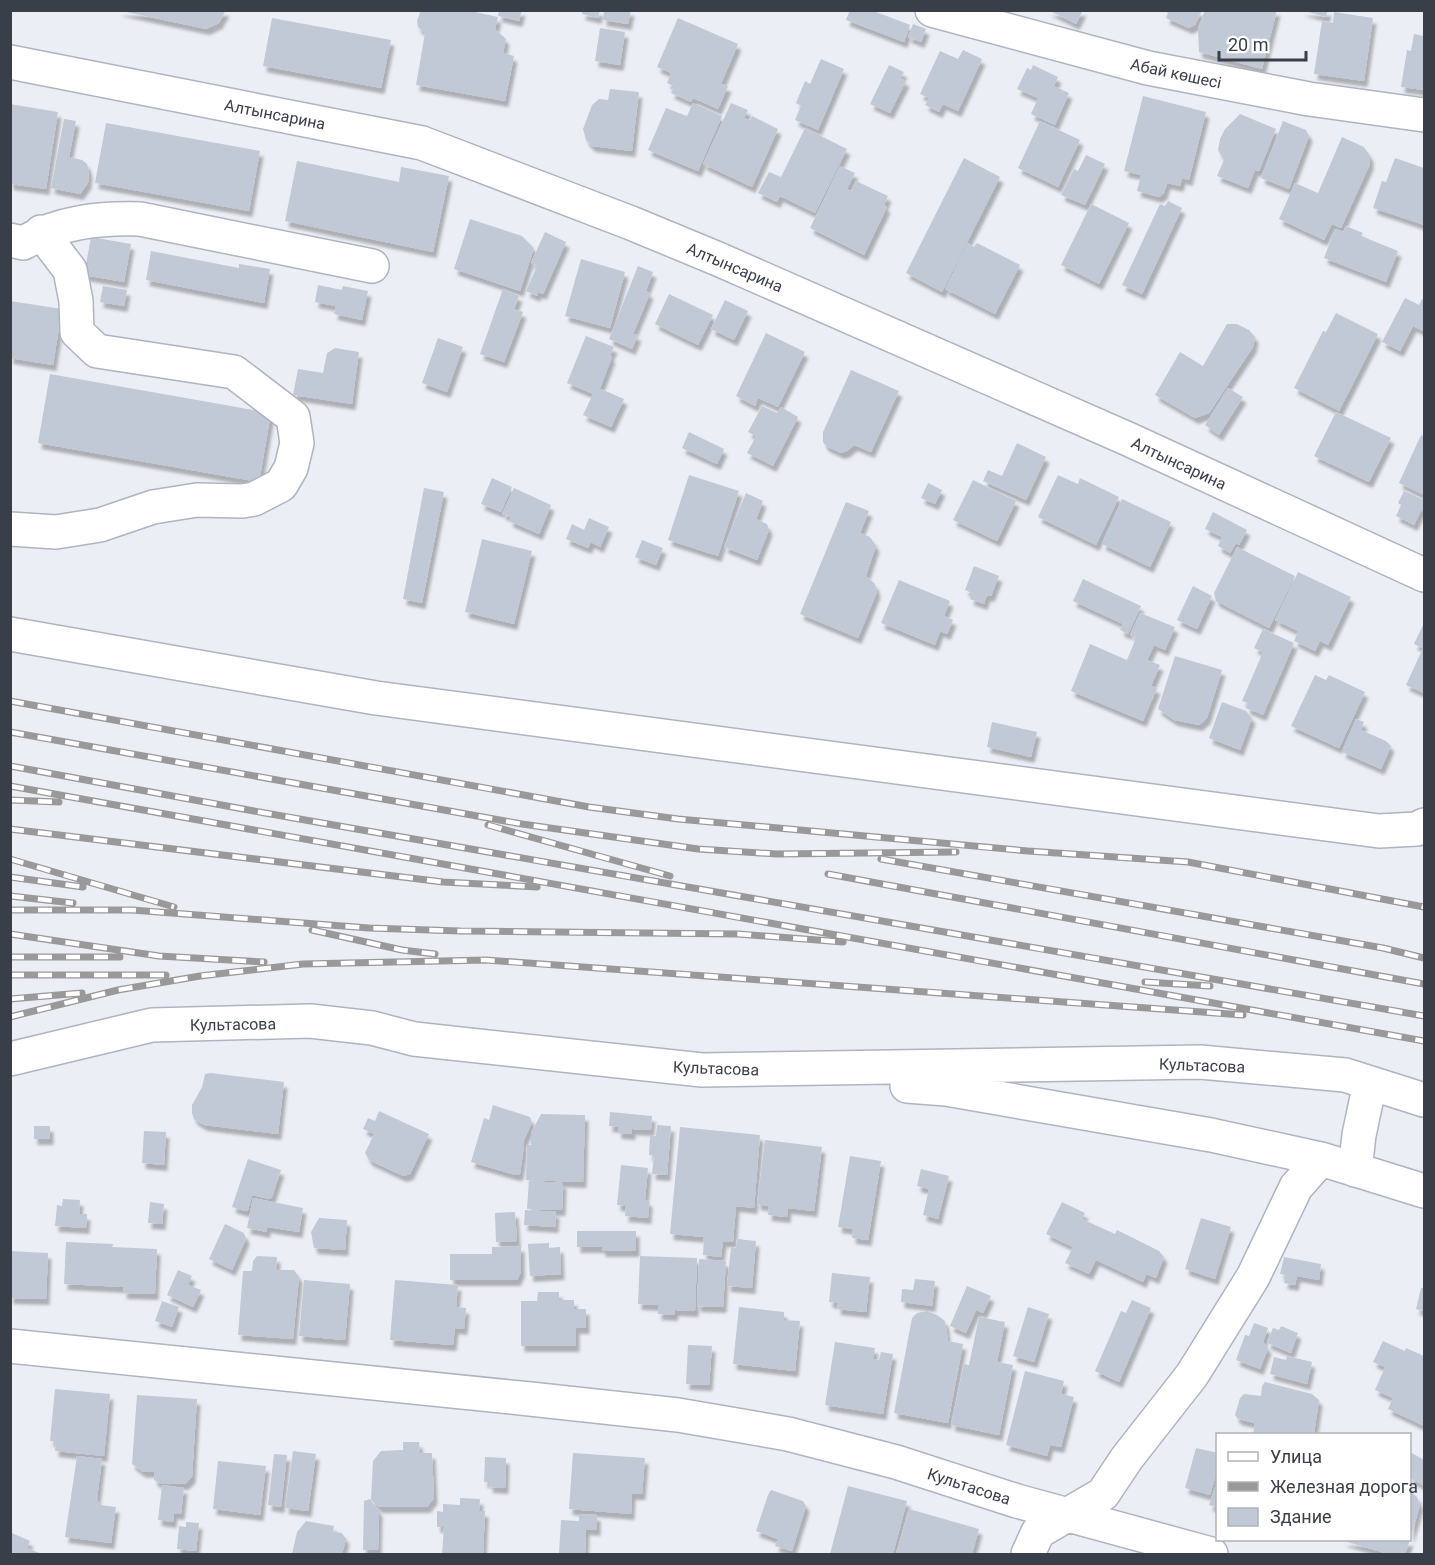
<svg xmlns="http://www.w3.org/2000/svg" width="1435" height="1565" font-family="Roboto,sans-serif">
	<defs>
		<filter id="shadow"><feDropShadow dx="3.5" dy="6" stdDeviation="1.5" flood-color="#0004"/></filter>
	</defs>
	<rect width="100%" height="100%" fill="#eceef5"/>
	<path fill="#c1c8d6" filter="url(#shadow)" d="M117 10H226L219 23 206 29Z
		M421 10H466L498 17 495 29 506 39 503 53 514 56 505 101 416 85 425 33 418 27 417 21Z
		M499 10H522L519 21 498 16Z
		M583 10H600L598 18 582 14Z
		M604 10H631L628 24 603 20Z
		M850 10H871L910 25 904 42 846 20Z
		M1048 10H1083L1076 24Z
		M1163 10H1202L1195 25 1189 28 1166 18 1168 13Z
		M1205 10H1277L1262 69 1199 52 1198 29Z
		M1301 10H1328L1326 17Z
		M1334 12 1373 18 1364 81 1314 74 1322 21 1333 23Z
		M272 18 391 40 381 88 263 66Z
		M678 18 738 44 721 84 728 86 718 109 693 98 691 102 671 93 674 86 667 83 671 73 657 67Z
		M913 24 926 29 921 42 908 37Z
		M600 28 625 32 620 65 595 61Z
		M1414 34 1424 36V90L1401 87 1407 50 1411 51Z
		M963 50 982 59 958 111 943 104 939 112 925 105 929 98 920 94 940 51 958 59Z
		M821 59 844 69 818 130 795 120 801 106 796 103 805 81 810 84Z
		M889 65 904 72 900 78 906 81 890 113 870 104Z
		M1033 65 1058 77 1054 86 1069 93 1055 125 1031 114 1038 98 1017 89 1027 68 1031 70Z
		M610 89 639 92 632 151 592 146 586 140 583 129 592 105 599 99 608 100Z
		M1143 96 1206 112 1189 180 1182 178 1180 186 1167 183 1164 193 1159 197 1137 191 1141 175 1124 171Z
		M693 103 722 116 698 171 648 150 666 108 687 116Z
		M731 103 748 110 744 118 750 120 752 116 778 129 752 187 703 164Z
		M10 104 58 112 46 189 10 184Z
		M1240 114 1276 129 1259 171 1255 170 1248 188 1217 176 1224 160 1218 150 1220 139 1225 129Z
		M64 119 76 121 69 157 82 160 87 164 89 172 88 183 80 194 51 188Z
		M1040 121 1080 140 1058 187 1018 168Z
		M1283 121 1306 130 1309 136 1289 189 1261 178Z
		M106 123 260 151 249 211 95 183Z
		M805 128 847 149 815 213 780 196 777 202 758 193 769 172 781 177Z
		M1342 137 1364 147 1370 156V164L1341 228 1332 224 1324 240 1279 219 1295 183 1318 193Z
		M1086 155 1105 164 1085 205 1061 195 1074 169 1078 171Z
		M964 158 1000 177 942 292 906 273Z
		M1395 158 1424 168V225L1373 208 1382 181 1386 182Z
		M297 161 399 182 401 167 449 176 433 252 285 221Z
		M840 166 855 173 847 189 851 191 856 181 888 196 884 205 887 207 864 255 810 228Z
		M1168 201 1182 208 1142 294 1122 285 1160 204 1165 206Z
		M1091 204 1129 223 1099 284 1061 265Z
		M470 219 522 236 534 248 520 291 454 269Z
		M1346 226 1363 233 1361 236 1398 251 1386 282 1324 258 1335 229 1343 232Z
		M545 232 566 242 543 294 538 292 537 296 526 291 537 266 531 263Z
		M91 237 131 244 124 282 84 275Z
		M968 243 974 247 977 243 1020 265 995 314 945 289Z
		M151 251 239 268V264L270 269 264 303 146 280Z
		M581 259 625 272 610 328 565 316Z
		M638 266 653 272 646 291 650 293 633 334 638 335 632 349 609 339Z
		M318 285 342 290 343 286 368 291 362 320 334 314 336 306 315 302Z
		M103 286 127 290 124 306 100 302Z
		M503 289 519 296 514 309 523 312 504 362 480 354Z
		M669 294 713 315 698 345 655 324Z
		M1405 298 1419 305 1422 299 1424 301V329L1423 331 1413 326 1400 351 1382 342Z
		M725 300 748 311 734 340 711 329Z
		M10 301 62 309 53 365 10 358Z
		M1336 313 1378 334 1339 411 1294 388 1323 331 1326 332Z
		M1227 324H1237L1249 330 1255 337 1253 347 1209 413 1195 418 1155 395 1180 352 1203 366Z
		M766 333 805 352 778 407 758 398 755 406 736 396Z
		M586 336 614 347 610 356 612 357 597 396 601 389 624 399 611 427 583 415 593 394 567 383Z
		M438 338 463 347 447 392 422 383Z
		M335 348 359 352 352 404 293 395 298 369 323 373 327 353Z
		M851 370 899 391 871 452 854 445 847 451 841 453 826 446 823 442V432Z
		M50 374 271 413 259 482 38 443Z
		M1228 388 1243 397 1219 435 1205 425Z
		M762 406 777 413 781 407 798 417 773 466 747 453 756 436 748 432Z
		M1336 412 1391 438 1369 482 1314 456Z
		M689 432 724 449 717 464 682 448Z
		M1421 435 1424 437V495L1399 483Z
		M1017 443 1046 457 1026 500 983 481 988 470 1002 476Z
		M689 475 739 491 718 556 668 540Z
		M1058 475 1078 484 1080 478 1119 497 1096 545 1038 517Z
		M492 478 512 487 501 512 481 504Z
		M973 480 1016 501 997 541 953 520Z
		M928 483 942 490 935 504 921 498Z
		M424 488 444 492 422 603 403 599Z
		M514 488 551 505 539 534 509 521 511 517 502 514Z
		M1404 491 1424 500V512L1421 510 1414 525 1396 516 1401 505 1398 503Z
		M746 493 763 501 756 519 767 524 769 530 757 560 724 547Z
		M1122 499 1171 522 1150 567 1102 544Z
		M846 502 869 511 860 533 870 537 876 546 866 576 875 584 877 592 858 638 800 614Z
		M1213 512 1247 530 1239 545 1236 543 1230 553 1218 546 1222 537 1205 529Z
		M589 518 609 527 600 547 591 542 588 548 566 539 572 524 584 530Z
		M482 539 532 551 514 624 465 612Z
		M642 540 663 548 656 565 635 557Z
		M1237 547 1295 576 1269 628 1216 601 1214 593Z
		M974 566 999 576 991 596 987 595 984 604 970 599 972 593 965 590Z
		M1298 572 1351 597 1328 645 1320 641 1315 651 1294 641 1298 631 1275 620Z
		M1083 579 1141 606 1128 634 1120 630 1123 624 1073 601Z
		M899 580 950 601 944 616 953 620 947 634 940 631 935 645 881 623Z
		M1193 586 1212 596 1197 629 1177 620Z
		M1140 613 1175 627 1165 650 1154 645 1147 660 1160 665 1151 686 1157 688 1143 721 1071 691 1090 644 1127 660 1136 638 1130 635Z
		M1424 623V693L1406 685 1423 648 1414 644Z
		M1263 629 1294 643 1263 715 1246 708 1248 703 1242 701 1263 652 1254 648Z
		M1175 656 1222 670 1207 718 1199 725 1174 720 1158 709Z
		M1315 675 1326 680 1329 675 1365 692 1339 748 1291 726Z
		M1222 702 1246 711 1252 718 1240 750 1209 738Z
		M1356 719 1364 722 1361 730 1386 741 1391 746 1381 769 1342 752Z
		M992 722 1037 732 1031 757 987 747Z
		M211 1073 284 1082 278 1134 204 1125 194 1119 192 1113V1105L202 1087 205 1074Z
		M493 1105 530 1117 532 1123 523 1142 524 1146 520 1174 516 1175 471 1162 484 1118 489 1120Z
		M379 1111 429 1134 410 1174 403 1176 369 1160 365 1153 374 1134 363 1129 368 1118 375 1121Z
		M610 1112 652 1116 651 1130 632 1129V1134L618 1133V1127L609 1126Z
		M541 1114 585 1115 583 1182 526 1180 527 1145H531V1133Z
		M657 1125 671 1126 667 1175 652 1174 654 1156 649 1155 650 1136H656Z
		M34 1126H50V1139H34Z
		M680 1127 760 1135 754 1208 736 1206 733 1242 723 1241 721 1257 703 1255 704 1237 670 1234Z
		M144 1131 166 1132 164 1165 142 1163Z
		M765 1140 822 1147 814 1211 788 1208 787 1217 768 1215 769 1206 757 1204Z
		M850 1156 881 1161 868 1240 852 1238 853 1229 838 1227Z
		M248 1159 281 1170 272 1197 269 1199 252 1195 248 1210 245 1211 232 1207Z
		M621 1165 648 1168 645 1200 649 1201 648 1218 625 1216 626 1206 617 1205Z
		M921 1169 949 1176 938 1219 923 1215 929 1189 917 1186Z
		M529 1181 563 1183 562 1210 527 1209Z
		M253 1198 303 1208 299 1232 267 1227V1232L247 1228Z
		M63 1199 80 1200 79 1214H87L86 1228 55 1226 57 1205 62 1206Z
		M150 1202 164 1204 162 1224 148 1223Z
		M1062 1202 1085 1213 1082 1219 1115 1234 1117 1230 1159 1251 1164 1257 1156 1278 1146 1274 1143 1282 1096 1260 1089 1274 1065 1263 1073 1247 1046 1234Z
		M525 1210 556 1212 555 1227 524 1225Z
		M515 1212 517 1241 496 1242 495 1213Z
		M319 1218 347 1220 345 1250 314 1248 311 1232Z
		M1201 1218 1231 1227 1215 1279 1185 1269Z
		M225 1224 244 1233 246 1239 232 1270 209 1259Z
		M577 1231H636V1251H602V1247H577Z
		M737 1239 756 1241 752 1288 727 1286 731 1247 736 1248Z
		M66 1242 113 1244 112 1247 157 1249 155 1294 123 1293 124 1287 64 1284Z
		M549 1243V1248L560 1247 561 1274 530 1276 528 1244Z
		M521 1246V1272L517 1280H450V1254H492V1247Z
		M10 1251 48 1253 46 1299 10 1298Z
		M257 1256 277 1257 276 1270H294L299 1277 293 1339 238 1335 243 1271H252L253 1261Z
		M640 1256 697 1258 695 1311 675 1310 674 1315 658 1314 659 1305 638 1304Z
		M1284 1257 1321 1264 1319 1280 1297 1276 1295 1285 1284 1283 1286 1275 1280 1274Z
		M699 1259 726 1261 723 1307 697 1306Z
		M178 1270 192 1276 188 1285 201 1290 193 1307 167 1295Z
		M832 1273 870 1277 866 1312 837 1309 838 1303 829 1302Z
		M915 1279 935 1281 932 1306 901 1302 902 1289 913 1290Z
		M304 1280 350 1284 345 1340 299 1336Z
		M395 1280 458 1285 456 1307 466 1308 464 1329 455 1328 453 1345 390 1340Z
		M967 1286 991 1296 983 1313 976 1310 966 1333 950 1326Z
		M1421 1288H1424V1311L1416 1309Z
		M538 1292H559V1300H574V1309H586V1328H576V1346H521V1301H537Z
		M1132 1300 1151 1308 1119 1382 1095 1371 1121 1311 1126 1313Z
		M162 1301 179 1307 172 1327 155 1321Z
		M739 1307 784 1312V1320L800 1321 795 1371 733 1364Z
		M1028 1307 1049 1314 1034 1362 1013 1356Z
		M927 1311 937 1315 945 1321 948 1341 963 1344 948 1423 894 1413 912 1318 917 1313Z
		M979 1317 1005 1322 997 1362 1013 1365 999 1435 951 1425 964 1364 969 1365Z
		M1254 1323 1268 1328 1263 1342 1268 1348 1260 1369 1236 1360 1245 1335 1249 1336Z
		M1281 1326 1298 1333 1291 1353 1267 1343 1273 1328 1279 1330Z
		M1383 1341 1405 1351 1406 1348 1424 1356V1426L1388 1409 1393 1398 1375 1390 1385 1367 1373 1362Z
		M835 1342 875 1348 873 1359 879 1360 881 1352 893 1354 883 1414 825 1405Z
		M688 1345 712 1346 709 1385 686 1384Z
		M1287 1356 1312 1362 1307 1384 1270 1374 1274 1357 1286 1360Z
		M1025 1371 1064 1381 1061 1394 1074 1397 1061 1447 1050 1445 1047 1456 1006 1445Z
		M1265 1382 1312 1394 1319 1400 1314 1434H1253L1255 1423 1238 1419 1235 1415 1240 1398 1244 1394 1261 1396 1262 1386Z
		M55 1389 110 1394 104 1456 55 1451 56 1441H50Z
		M137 1395 197 1399 192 1477 185 1484 159 1483 154 1480V1471L143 1472 132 1464Z
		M403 1442H419L420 1453H432L434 1498 427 1507H379L371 1500 373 1461 381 1451 403 1450Z
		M1196 1448 1218 1453V1467L1210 1495 1185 1488Z
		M293 1451 316 1454 308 1511 285 1508Z
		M573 1453 645 1458 642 1494H632L631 1514 569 1509Z
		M1412 1453 1424 1460V1486L1410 1478V1458Z
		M274 1454 287 1455 281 1507 268 1505Z
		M77 1456 102 1459 97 1499 100 1505 116 1507 111 1543 65 1537Z
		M485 1457 506 1458 505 1488 489 1487 490 1482H484Z
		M218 1461 266 1466 260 1515 213 1509Z
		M1218 1479V1507L1209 1505Z
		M162 1485 184 1488 181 1514 174 1513 173 1522 158 1520Z
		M848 1486 907 1501 893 1554H830Z
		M771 1490 803 1501 806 1506 792 1551 775 1546 778 1539 756 1531 768 1495Z
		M1410 1491 1417 1497 1420 1505 1410 1539Z
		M460 1498 480 1499 479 1511H485L483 1554H442L444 1527H437V1511L443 1512V1504L460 1505Z
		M370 1499 379 1511 378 1550H363L364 1501Z
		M909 1509 979 1529 972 1554H896Z
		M579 1514 597 1515V1530L586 1529 585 1554H559L561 1520 579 1521Z
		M306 1521 334 1526 333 1532 342 1533 346 1539 342 1554H292L297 1532Z
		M186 1522 199 1523 196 1551 177 1549 179 1526 186 1527Z
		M12 1533 30 1541 27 1548 42 1554H10Z
		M1341 1540H1410L1405 1554H1388Z"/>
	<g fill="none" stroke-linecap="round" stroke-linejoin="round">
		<defs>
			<path id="minor" d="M932 10 1148 68 1309 99 1424 115
				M10 62 422 143 631 223 718 259 1128 439 1424 575
				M10 240 23 243C60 222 98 218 140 219L372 266
				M10 529 56 532 100 525 153 507 197 500 242 501 254 499 281 485 291 468 297 443 293 417 234 372 97 351 77 332 76 301 70 270 41 232
				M10 634 376 698 1379 831 1417 829 1424 825
				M10 1059 152 1025 310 1021 372 1028 414 1039 702 1070 1200 1062 1345 1075 1424 1100
				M907 1086 946 1089 1211 1135 1321 1159 1424 1191
				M1355 1170 1359 1135 1370 1083
				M10 1346 530 1399 678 1415 788 1434 896 1462 1017 1501 1211 1554
				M1028 1554 1038 1532 1103 1494 1127 1458 1192 1375 1253 1277 1296 1187 1321 1159"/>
		</defs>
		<use href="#minor" stroke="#aeb4c0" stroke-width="36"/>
		<use href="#minor" stroke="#fff" stroke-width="33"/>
		<defs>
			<path id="rail" d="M10 701 589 807 678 819 789 829 1028 851 1188 862 1424 907
				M10 732 522 824 698 849 777 854 956 852
				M10 766 265 813 1424 1016
				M10 786 1424 1041
				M10 800 59 802
				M488 825 670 876
				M10 829 443 882 537 887
				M10 859 174 907
				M881 859 1383 948 1424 958
				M828 874 1424 984
				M10 877 83 887
				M10 896 73 903
				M10 910H132L369 928 460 931 738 934 843 942
				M312 930 402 950 435 954
				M10 934 159 956 264 962
				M10 957H120
				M10 975H166
				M1145 982 1210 986
				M10 999 82 993
				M10 1017 118 990 200 976 303 964 486 960 1243 1015"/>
		</defs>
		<use href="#rail" stroke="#999" stroke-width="7"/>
		<use href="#rail" stroke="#fff" stroke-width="4.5" stroke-dasharray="14" stroke-linecap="butt"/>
	</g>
	<g text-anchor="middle" stroke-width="4.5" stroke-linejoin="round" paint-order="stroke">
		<g font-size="16" fill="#393f49" stroke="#fff">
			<text transform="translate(1176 73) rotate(12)" y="6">Абай көшесі</text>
			<text transform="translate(275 114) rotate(11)" y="6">Алтынсарина</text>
			<text transform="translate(735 267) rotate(23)" y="6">Алтынсарина</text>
			<text transform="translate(1179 463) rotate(25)" y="6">Алтынсарина</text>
			<text transform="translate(233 1024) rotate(-1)" y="6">Культасова</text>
			<text transform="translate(1202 1065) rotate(2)" y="6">Культасова</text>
			<text transform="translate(716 1068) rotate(2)" y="6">Культасова</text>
			<text transform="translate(969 1486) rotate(18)" y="6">Культасова</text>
		</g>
	</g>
	<rect width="1435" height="1565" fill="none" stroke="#393f49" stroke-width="24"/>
	<rect x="1216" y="1433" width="195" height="108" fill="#ffffff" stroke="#b0b2b6" stroke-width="1.5"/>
	<rect x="1228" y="1452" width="30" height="9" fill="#ffffff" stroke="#b0b2b6" stroke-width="1.5"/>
	<text x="1270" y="1463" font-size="18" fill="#393f49">Улица</text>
	<rect x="1228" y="1482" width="30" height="9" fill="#999999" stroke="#b0b2b6" stroke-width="1.5"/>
	<text x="1270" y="1493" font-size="18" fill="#393f49">Железная дорога</text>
	<rect x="1228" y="1508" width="30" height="18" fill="#c1c8d6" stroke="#b0b2b6" stroke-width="1.5"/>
	<text x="1270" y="1523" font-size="18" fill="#393f49">Здание</text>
	<path d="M1219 51v9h87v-9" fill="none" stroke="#393f49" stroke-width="3"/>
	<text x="1228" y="51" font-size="18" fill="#393f49" stroke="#ffffff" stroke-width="4.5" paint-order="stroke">20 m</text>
</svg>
